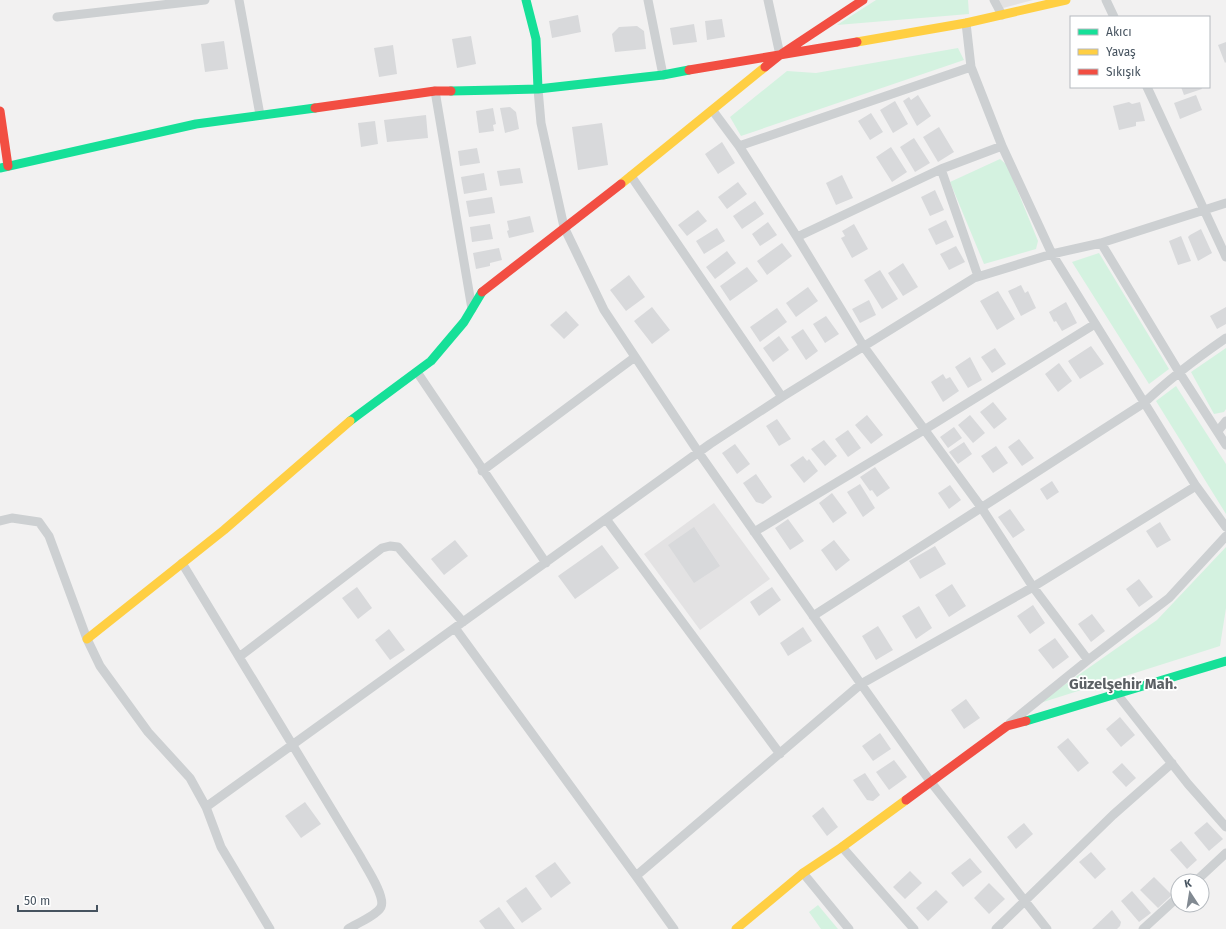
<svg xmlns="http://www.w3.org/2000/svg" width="1226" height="929" font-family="'Fira Sans',sans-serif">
	<rect width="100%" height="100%" fill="#f2f1f1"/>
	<path fill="#e3e2e3" d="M999 0H1033L1003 8Z
		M714 503 770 579 700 630 644 554Z"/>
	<path fill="#d4f2e0" d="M876 0H968L969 14 837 25Z
		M958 48 964 60 741 136 730 117 787 71 816 73Z
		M1000 159 1007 165 1038 241 1036 249 984 264 950 182Z
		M1099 253 1169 369 1149 384 1072 262Z
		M1226 348V409L1224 412 1214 414 1191 372Z
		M1176 386 1226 464V514L1156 401Z
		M1226 547V608L1220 646 1037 704 1157 620Z
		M818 905 838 929H821L809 912Z"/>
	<path fill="#d8d9db" d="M578 15 581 32 552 38 549 21Z
		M722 19 725 37 707 40 705 21Z
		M694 24 697 42 673 45 670 28Z
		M637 26 644 31 646 49 615 52 612 34 619 27Z
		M471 36 476 64 457 68 452 39Z
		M224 41 228 69 205 72 201 44Z
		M1226 42V62L1225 63 1218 45Z
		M393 45 397 74 379 77 374 48Z
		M1181 87H1201L1202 89 1184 95Z
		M918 95 931 116 917 126 903 101 909 97 911 100Z
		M1196 95 1202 110 1180 119 1174 103Z
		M895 101 908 124 893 133 880 110Z
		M1129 102 1132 104 1140 102 1145 121 1136 122V126L1119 130 1113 106Z
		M510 107 516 112 519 129 505 133 500 108Z
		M493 108 496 124 493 125 494 131 479 133 476 111Z
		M871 113 883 132 870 140 858 121Z
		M426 115 428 138 387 142 384 120Z
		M375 121 378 144 361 147 358 123Z
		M602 123 608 165 578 170 572 127Z
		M939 127 954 152 938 162 923 137Z
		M914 138 930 163 915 172 900 147Z
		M722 142 735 163 718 174 705 154Z
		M891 147 907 172 892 182 876 157Z
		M477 148 480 163 460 166 458 151Z
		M520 168 523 183 500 186 497 171Z
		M484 173 487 190 464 194 461 177Z
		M842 175 853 198 836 205 826 183Z
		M738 182 747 194 727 209 718 197Z
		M935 190 944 210 930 216 921 197Z
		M492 197 495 213 469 217 466 201Z
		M755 201 764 214 742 229 733 216Z
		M698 210 707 221 687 236 678 225Z
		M530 216 534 232 509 238 507 231 509 230 507 221Z
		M946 220 954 237 936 245 928 229Z
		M768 222 777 235 760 246 752 234Z
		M490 224 493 239 472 242 470 227Z
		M854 224 868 249 852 258 841 238 845 236 842 231Z
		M717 228 725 241 704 254 696 241Z
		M1201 229 1212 253 1198 261 1188 237 1190 235Z
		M1181 236 1191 261 1178 265 1169 241Z
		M782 243 792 256 767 275 757 261Z
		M956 246 965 262 949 270 940 254Z
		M499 248 502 260 490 263V266L476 269 473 253Z
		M727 251 736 263 715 279 706 267Z
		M903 263 918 287 903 296 888 273Z
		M747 267 758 281 730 301 720 286Z
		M880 270 898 299 882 309 864 280Z
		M629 275 645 297 626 311 610 290Z
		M1021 285 1025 293 1028 291 1036 308 1021 316 1008 291Z
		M808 287 818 301 796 317 786 303Z
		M998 291 1015 319 997 330 980 301Z
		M869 300 876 315 860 323 852 309Z
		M1066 302 1077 323 1062 331 1056 321 1054 322 1049 312Z
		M652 307 670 330 652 344 634 321Z
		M1226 307V324L1217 329 1210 316Z
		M777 308 787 322 760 342 750 327Z
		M566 311 579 325 564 339 550 325Z
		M826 316 839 334 825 343 813 324Z
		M803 329 818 351 806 360 791 337Z
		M779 336 789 350 773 362 763 348Z
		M1091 346 1104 364 1080 379 1068 361Z
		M995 348 1006 364 992 373 981 357Z
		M970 357 982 380 968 388 955 367Z
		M1059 363 1072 381 1058 392 1045 374Z
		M943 374 946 379 950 377 959 391 943 402 931 382Z
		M993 402 1007 419 994 429 980 412Z
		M867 415 883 435 871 444 855 425Z
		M970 415 985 433 973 443 958 425Z
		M777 419 791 439 779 446 766 426Z
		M954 427 962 438 948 448 940 437Z
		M848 430 861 448 848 457 835 439Z
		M1019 439 1034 458 1022 466 1008 447Z
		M824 440 837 456 825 466 811 449Z
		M964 442 972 454 958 464 949 452Z
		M735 444 750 464 737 474 722 453Z
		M996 446 1008 463 993 473 981 456Z
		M803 456 807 461 809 459 818 471 804 483 790 465Z
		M875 467 890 488 877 497 872 490 870 491 860 477Z
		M756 474 772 497 763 504 756 502 743 483Z
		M1052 481 1059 492 1047 500 1040 489Z
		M860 484 875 508 863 517 847 492Z
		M950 485 961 500 949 509 938 493Z
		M832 493 847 513 833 523 819 503Z
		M1010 509 1025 530 1013 538 998 517Z
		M788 519 804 541 790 550 775 528Z
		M1160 522 1171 540 1157 548 1146 531Z
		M694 527 720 566 694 583 668 545Z
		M455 540 468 556 444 575 431 559Z
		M834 540 850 560 836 571 821 550Z
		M602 545 619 568 575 599 558 576Z
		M935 546 946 564 920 579 909 561Z
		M1139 579 1153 597 1139 607 1126 589Z
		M952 584 966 606 949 617 935 595Z
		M357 587 372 608 358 619 342 598Z
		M772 587 781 600 759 616 750 602Z
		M1033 605 1045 623 1030 634 1017 616Z
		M919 606 932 628 916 639 902 616Z
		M1092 614 1105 631 1091 642 1078 624Z
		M878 626 893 650 876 660 862 636Z
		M803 627 812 641 788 656 780 643Z
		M389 629 405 650 390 660 375 640Z
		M1055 638 1069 657 1053 669 1038 650Z
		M966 699 980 718 964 729 951 710Z
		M1120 717 1135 735 1121 747 1106 729Z
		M880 733 891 749 873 761 862 746Z
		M1068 738 1089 763 1078 772 1057 747Z
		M894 760 907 777 889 790 876 772Z
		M1122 763 1136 778 1126 787 1112 772Z
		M865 773 880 795 873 801 867 800 853 780Z
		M305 802 321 824 301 838 285 816Z
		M823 807 838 827 827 836 812 816Z
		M1207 822 1223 839 1209 851 1194 833Z
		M1024 823 1033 834 1016 849 1007 837Z
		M1181 841 1197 860 1187 869 1170 850Z
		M1091 852 1106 869 1095 879 1079 862Z
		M970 858 982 872 963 887 951 873Z
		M555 862 571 883 551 898 535 876Z
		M910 871 922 883 905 899 893 887Z
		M1154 877 1172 895 1158 908 1140 890Z
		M989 883 1005 899 989 914 974 898Z
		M526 887 542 909 522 923 506 901Z
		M936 890 948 902 928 921 916 908Z
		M1132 891 1151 913 1139 922 1121 901Z
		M499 907 515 929H485L479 921Z
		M1112 910 1121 922 1120 926 1117 929H1092Z"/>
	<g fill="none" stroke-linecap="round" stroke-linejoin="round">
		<path stroke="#cdd0d2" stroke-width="9" d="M239 0 260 115
			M648 0 663 75
			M768 0 780 55
			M994 0 1002 15
			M1106 0 1114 17
			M57 17 205 0
			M966 23 971 67 1002 146 1052 254 1196 486 1226 527
			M1147 87 1226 257
			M538 89 541 123 564 227 604 310 699 453 861 684 930 781 1047 929
			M435 91 472 309
			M713 111 739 146 797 237 864 347 981 507 1033 587 1088 660
			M739 146 971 67
			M941 169 978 276
			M631 176 782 397
			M797 237 941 169 1002 146
			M1101 243 1179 372 1226 445
			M417 372 546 563
			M1218 431 1226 421
			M482 471 635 357
			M606 519 780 754
			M0 521 12 518 39 522 49 536 87 639 100 666 148 732 190 778 206 807 221 847 270 929
			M754 532 924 430 1095 324
			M182 563 360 856C365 866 386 896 381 907 377 915 356 924 348 929
			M813 616 1144 403C1169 379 1197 358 1226 338
			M455 628 636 876 674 929
			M239 657 382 548 390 546 398 547 463 622
			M1117 694 1188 784 1226 827
			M1010 723 1088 660 1169 598 1226 536
			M206 807 710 444 782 397 974 278 1052 254 1101 243 1226 203
			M842 847 914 929
			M803 873 849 929
			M636 876 861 684 1033 587 1196 486
			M1196 881 1226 853
			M996 929 1113 815 1172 763
			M1143 929 1178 897"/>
		<path stroke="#16e098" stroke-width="9" d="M526 0 536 39 538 89
			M451 91 538 89 663 75 689 70
			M0 168 196 124 315 108
			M350 421 431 361 464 322 482 292
			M1026 721 1226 661"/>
		<path stroke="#ffcf43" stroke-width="9" d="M857 42 966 23 1066 0
			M621 184 765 67
			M87 639 224 530 350 421
			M736 929 803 873 842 847 906 800"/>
		<path stroke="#f24e42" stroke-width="9" d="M765 67 780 55 863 0
			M689 70 857 42
			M315 108 435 91H451
			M0 111 8 166
			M482 292 621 184
			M906 800 1007 726 1026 721"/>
	</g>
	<g text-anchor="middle" stroke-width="3.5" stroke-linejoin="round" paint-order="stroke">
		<g font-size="15" font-weight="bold" fill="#5c6065" stroke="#fff">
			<text x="1123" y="689">Güzelşehir Mah.</text>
		</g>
	</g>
	<rect x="1070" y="16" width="140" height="72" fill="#ffffff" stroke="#b5babf"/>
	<rect x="1078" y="29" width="20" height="6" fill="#16e098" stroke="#b5babf"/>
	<text x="1106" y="36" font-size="12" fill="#46535f">Akıcı</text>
	<rect x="1078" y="49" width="20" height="6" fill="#ffcf43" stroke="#b5babf"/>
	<text x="1106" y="56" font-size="12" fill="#46535f">Yavaş</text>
	<rect x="1078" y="69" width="20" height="6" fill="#f24e42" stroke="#b5babf"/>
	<text x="1106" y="76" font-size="12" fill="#46535f">Sıkışık</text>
	<g transform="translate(1190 893) rotate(348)"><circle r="19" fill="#ffffff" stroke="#b5babf"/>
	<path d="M0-3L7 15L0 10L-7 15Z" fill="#828a92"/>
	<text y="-6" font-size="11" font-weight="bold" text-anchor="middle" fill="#46535f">K</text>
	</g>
	<path d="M18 905v6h79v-6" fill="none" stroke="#46535f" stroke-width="2"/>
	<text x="24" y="905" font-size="12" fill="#46535f" stroke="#ffffff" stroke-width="3" paint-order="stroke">50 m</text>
</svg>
